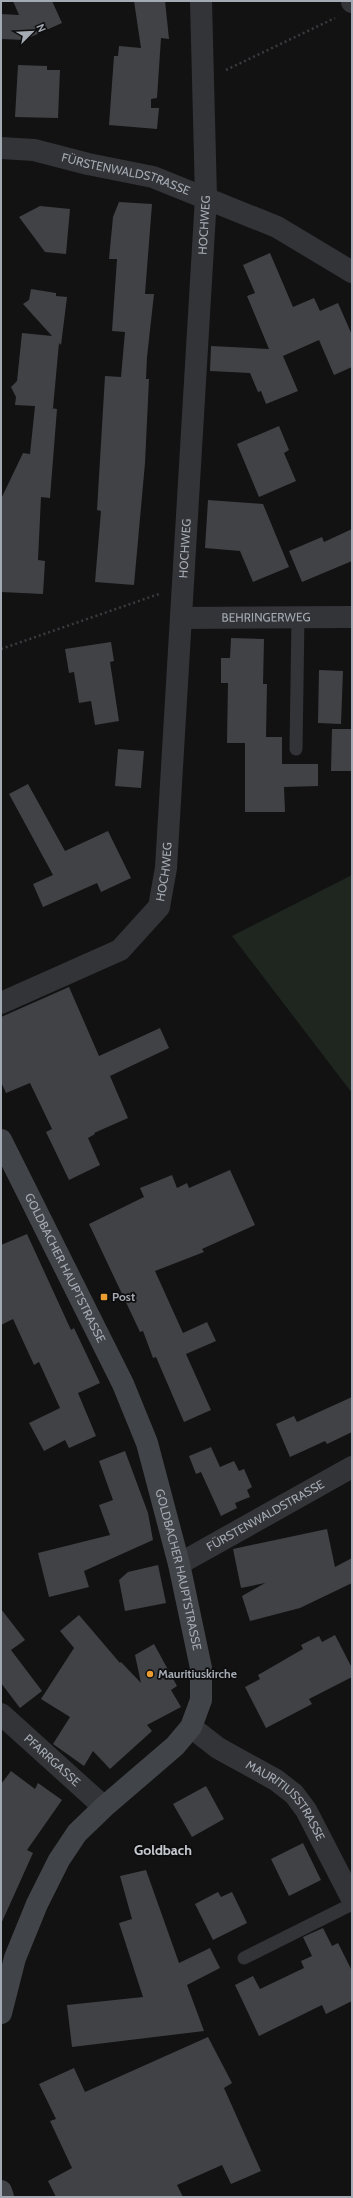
<svg xmlns="http://www.w3.org/2000/svg" width="353" height="2198" font-family="Cabin,sans-serif">
	<rect width="100%" height="100%" fill="#121213"/>
	<path fill="#1e261f" d="M352 875V1093L232 936Z"/>
	<path fill="#414246" d="M13 1H52L62 23 24 40 1 39V14L19 15Z
		M134 1H165L169 39 161 38 157 98 151 99V108H159L157 129 109 125 114 56H118L119 46 141 48Z
		M18 65 47 66V70H60L58 118 15 117Z
		M119 202 152 204 145 294H154L147 357 146 379H149L145 463 134 585 95 582 101 511 97 510 105 376 121 377 125 332 112 331 117 259H109L113 217Z
		M40 206 70 209 66 254 45 252 19 217Z
		M270 253 293 307 314 298 320 311 338 303 352 335V367L334 375 319 340 283 356 298 391 266 404 261 391 258 392 250 373 210 371 211 346 269 349 247 296 255 293 243 265Z
		M31 289 56 293V296L67 297 61 345 59 343 53 408H51L57 409 50 498 41 497 38 560 45 561 43 594 1 592V499L23 453 30 454 35 406 15 405 16 397 11 387 17 381 22 333 52 336 23 304 29 300Z
		M279 426 289 450 284 453 296 481 259 497 237 444Z
		M208 500 263 504 289 567 253 582 240 551 205 548Z
		M352 529V561L302 582 289 551 322 537 324 542Z
		M231 638 264 639 263 684H267L266 737H282V764H318V786L284 787 285 812H245V743H227L228 683H221V658H230Z
		M111 642 114 661 110 662 119 721 95 725 91 701 79 703 74 672 69 673 65 649Z
		M319 670 343 671 341 724 318 723Z
		M332 729H352V771H331Z
		M118 749 144 751 141 788 115 786Z
		M28 784 65 851 108 831 131 878 101 892 97 883 43 907 33 884 53 875 9 794Z
		M69 987 99 1056 160 1028 169 1048 110 1076 128 1118 94 1133 95 1134 88 1138 100 1165 69 1180 46 1132 52 1129 30 1083 6 1093 1 1082V1017Z
		M230 1170 255 1225 202 1249 204 1252 155 1271 183 1333 207 1322 216 1341 186 1354 211 1410 184 1422 156 1357 153 1358 143 1331 140 1332 89 1224 144 1197 140 1188 172 1175 177 1188 187 1183 189 1188Z
		M27 1234 71 1330 74 1328 100 1383 78 1393 96 1436 69 1448 65 1440 44 1451 29 1423 60 1408 39 1362 34 1365 13 1319 1 1325V1245Z
		M352 1397V1432L327 1444 325 1441 290 1457 276 1424 294 1416 297 1422Z
		M211 1447 220 1467 234 1461 239 1471 244 1469 252 1487 247 1490 250 1497 235 1503 237 1508 221 1516 201 1472 196 1474 189 1456Z
		M125 1451 148 1513 153 1540 84 1571 89 1587 49 1597 38 1553 110 1535 99 1505 113 1500 99 1461Z
		M327 1529 335 1567 352 1558V1583L300 1608 250 1621 242 1596 265 1583 241 1588 233 1549Z
		M158 1565 166 1603 125 1611 119 1580 128 1572Z
		M1 1609 25 1640 11 1650 42 1691 20 1708 1 1683Z
		M79 1615 120 1663 121 1662 141 1683 135 1655 154 1644 177 1686 171 1690 181 1707 147 1725 152 1731 110 1769 93 1751 84 1766 53 1744 70 1717 41 1699 74 1648 60 1631Z
		M335 1635 352 1668V1677L309 1699 312 1704 266 1728 245 1687 260 1679 258 1675 303 1649 301 1645 319 1636 322 1642Z
		M11 1771 35 1789 38 1783 62 1800 27 1850 33 1853 1 1924V1784Z
		M206 1786 224 1819 192 1837 173 1804Z
		M303 1843 321 1880 289 1896 271 1859Z
		M146 1870 179 1963 210 1948 220 1968 187 1985 204 2031 72 2047 67 2005 143 1997 119 1923 132 1919 120 1876Z
		M218 1892 221 1897 232 1892 247 1923 213 1940 195 1904Z
		M323 1928 332 1946 338 1943 352 1971V2001L326 2014 322 2005 259 2036 235 1985 253 1976 260 1989 304 1968 301 1961 312 1956 303 1937Z
		M208 2037 232 2083 224 2088 261 2171 231 2184 222 2165 177 2185 183 2197H56L48 2181 72 2168 50 2121 56 2119 39 2084 74 2068 85 2092Z"/>
	<g fill="none" stroke-linecap="round" stroke-linejoin="round">
		<path stroke="#393b3f" stroke-width="2.5" stroke-dasharray="2 3" stroke-linecap="butt" d="M226 70 335 18
			M1 649 159 594"/>
		<path stroke="#333438" stroke-width="13" d="M296 749 298 617
			M244 1958 352 1904"/>
		<g stroke="#333438" stroke-width="22">
			<path d="M352 1V2"/>
			<path id="s1" d="M1 148 34 150 88 164 153 177 277 227 352 272"/>
			<path id="s2" d="M181 618 352 617"/>
			<path id="s3" d="M1 1003 120 950 159 907 166 868 206 197 201 1"/>
			<path id="s4" d="M179 1564 352 1467"/>
			<path id="s5" d="M1 1714 104 1807"/>
			<path id="s6" d="M191 1727 218 1748 276 1780 294 1794 306 1810 352 1899"/>
		</g>
		<g stroke="#414448" stroke-width="22">
			<path id="s7" d="M1 1140 123 1384 147 1443 179 1564 201 1668V1700L191 1727 175 1746 104 1807 77 1833 59 1860 37 1904 15 1958 1 2013"/>
			<path d="M1 2191 3 2197"/>
		</g>
	</g>
	<g fill="#ea9c33" stroke="#0d0d0e" stroke-width="1.5">
		<rect x="100" y="1293" width="8" height="8" rx="2"/>
		<circle cx="150" cy="1674" r="4"/>
	</g>
	<g text-anchor="middle" stroke-width="3.5" stroke-linejoin="round" paint-order="stroke">
		<g font-size="12" fill="#a4aab3" stroke="#0d0d0e">
			<text dy="4" stroke="none"><textPath href="#s1" startOffset="128">FÜRSTENWALDSTRASSE</textPath></text>
			<text dy="4" stroke="none"><textPath href="#s3" startOffset="872">HOCHWEG</textPath></text>
			<text dy="4" stroke="none"><textPath href="#s3" startOffset="548">HOCHWEG</textPath></text>
			<text dy="4" stroke="none"><textPath href="#s2" startOffset="85">BEHRINGERWEG</textPath></text>
			<text dy="4" stroke="none"><textPath href="#s3" startOffset="224">HOCHWEG</textPath></text>
			<text dy="4" stroke="none"><textPath href="#s7" startOffset="143">GOLDBACHER HAUPTSTRASSE</textPath></text>
			<text dy="4" stroke="none"><textPath href="#s4" startOffset="99">FÜRSTENWALDSTRASSE</textPath></text>
			<text dy="4" stroke="none"><textPath href="#s7" startOffset="467">GOLDBACHER HAUPTSTRASSE</textPath></text>
			<text dy="4" stroke="none"><textPath href="#s5" startOffset="69">PFARRGASSE</textPath></text>
			<text dy="4" stroke="none"><textPath href="#s6" startOffset="122">MAURITIUSSTRASSE</textPath></text>
		</g>
		<g font-size="12" font-weight="bold" fill="#a4aab3" stroke="#0d0d0e" text-anchor="start">
			<text x="112" y="1301">Post</text>
			<text x="158" y="1678">Mauritiuskirche</text>
		</g>
		<g font-size="14" font-weight="bold" fill="#c5c9d0" stroke="#0d0d0e">
			<text x="163" y="1855">Goldbach</text>
		</g>
	</g>
	<rect width="353" height="2198" fill="none" stroke="#a4aab3" stroke-width="4"/>
	<g transform="translate(32 32) rotate(66)" stroke="#0d0d0e" stroke-width="3" paint-order="stroke">
	<path d="M0-3L7 15L0 10L-7 15Z" fill="#a4aab3"/>
	<text y="-6" font-size="11" font-weight="bold" text-anchor="middle" fill="#a4aab3">N</text>
	</g>
</svg>
